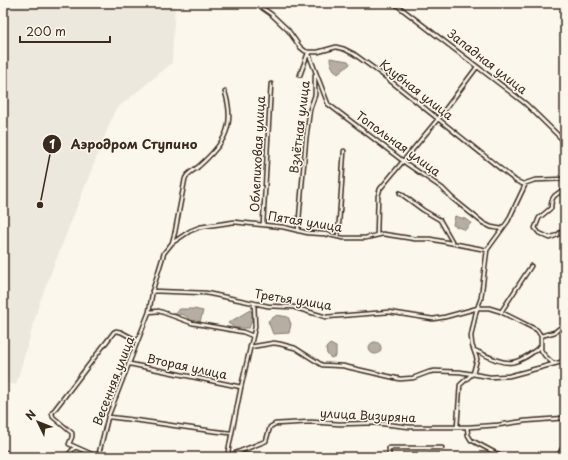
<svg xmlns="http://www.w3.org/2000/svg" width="568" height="460" font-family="'Playpen Sans',sans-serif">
	<rect width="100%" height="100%" fill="#fbf7ec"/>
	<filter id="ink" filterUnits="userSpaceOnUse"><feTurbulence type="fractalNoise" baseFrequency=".025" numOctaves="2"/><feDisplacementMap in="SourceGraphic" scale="8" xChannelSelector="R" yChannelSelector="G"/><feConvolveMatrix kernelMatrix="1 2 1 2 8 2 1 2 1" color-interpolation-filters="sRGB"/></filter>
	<g filter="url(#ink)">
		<path fill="#ede8dd" d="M3 3H175L172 63 115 110 40 301 16 385 3 382Z"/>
		<path fill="#b6aea2" stroke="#85796d" d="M330 58 348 61 350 64 338 74C333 70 330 64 330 58Z
			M455 216 465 219 471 223 465 230 453 225Z
			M180 309H194L203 311 200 322 191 321C187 316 182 313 176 315L175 313Z
			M250 310 254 314 249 328H235L228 323Z
			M277 315 288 317 291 324 289 333 273 334 268 321Z
			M369 348a6 6 0 1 1 12 0a6 6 0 1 1-12 0Z
			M330 344 336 347V356L331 358 327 354 326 348Z"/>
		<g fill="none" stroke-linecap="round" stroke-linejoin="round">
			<defs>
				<path id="minor" d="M394 3 526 104 565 142
					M261 7 271 14 288 30 300 47 305 51 308 52H318L336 47 344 49 354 54 383 75 516 181 523 184 535 180 565 179
					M308 52 328 104 407 164 442 188 452 198 483 223 491 227 502 229
					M300 75 308 53
					M565 189C555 195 551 196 551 208L539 218 535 228 539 233 550 238 557 235 565 229
					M400 193 423 210 440 220 453 243
					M263 224 271 84
					M298 231 306 139 310 109 315 95V75
					M377 235 378 196 380 189 438 119 477 67
					M338 237 344 151
					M172 243 190 231 200 227 234 222 283 227 308 233 325 234 343 238H365L383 234 415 239H430L487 250
					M152 291 206 293 268 306 293 307 326 317 389 312 433 319 445 317 478 308H489L499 311 537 330 541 336V350L545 356 554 364
					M149 312 159 311 192 323 243 332 253 336
					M501 312 531 266
					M541 336 555 332 565 324
					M250 347 274 343 280 344 295 348 322 365 343 366 400 379 413 378 429 372 435 371 460 372 490 377 509 376 565 361
					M474 350C507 365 511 370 541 346
					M130 364 241 387
					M473 374 477 359 472 345 471 336 476 312 481 298 487 250 508 221 526 183
					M108 417C149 421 190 429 231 433
					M457 427 460 385 471 375
					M467 427 468 435 471 440 503 457
					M233 454 266 441 270 427 275 424 311 422 340 424 375 423 410 427H469L498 425 525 421 565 418
					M3 455 5 452
					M227 456 233 454 270 457
					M66 457 75 447
					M98 457 108 417 149 312 153 289 164 253 172 243 175 232 185 179C187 173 193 171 198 167 224 144 236 127 225 92
					M137 457 111 454 98 457 69 444 72 437V433L53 417 52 413 114 332 116 331 121 332 138 341
					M227 457 241 387 255 327 254 303
					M389 457V448H442"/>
				<path id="tertiary" d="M558 457 565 444"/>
			</defs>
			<use href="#minor" stroke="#3b2a1e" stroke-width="5.5"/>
			<use href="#tertiary" stroke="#3b2a1e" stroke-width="6"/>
			<use href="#minor" stroke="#fbf7ec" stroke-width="2.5"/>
			<use href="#tertiary" stroke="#fbf7ec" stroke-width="3"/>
		</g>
	</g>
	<g text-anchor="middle" stroke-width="3" stroke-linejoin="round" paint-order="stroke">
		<g font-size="12" fill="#3b2a1e" stroke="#fbf7ec">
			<text transform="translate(487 62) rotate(38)" y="4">Западная улица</text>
			<text transform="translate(416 90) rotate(38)" y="4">Клубная улица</text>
			<text transform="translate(300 127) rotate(-83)" y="4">Взлётная улица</text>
			<text transform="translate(398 144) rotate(36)" y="4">Топольная улица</text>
			<text transform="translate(258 154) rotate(-87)" y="4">Облепиховая улица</text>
			<text transform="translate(305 222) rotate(9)" y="4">Пятая улица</text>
			<text transform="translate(293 300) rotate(9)" y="4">Третья улица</text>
			<text transform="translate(187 367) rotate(12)" y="4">Вторая улица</text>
			<text transform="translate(114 381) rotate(-69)" y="4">Весенняя улица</text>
			<text transform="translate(368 416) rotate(3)" y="4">улица Визиряна</text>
		</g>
	</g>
	<path fill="none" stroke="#3b2a1e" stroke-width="1.5" d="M40 205L52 144"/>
	<g fill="#3b2a1e" stroke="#fbf7ec" stroke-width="1.5">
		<circle cx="40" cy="205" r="4"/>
		<circle cx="52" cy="144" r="10"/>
	</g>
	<g font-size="12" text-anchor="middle" font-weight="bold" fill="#fff">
		<text x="52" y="149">1</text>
	</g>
	<g font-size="13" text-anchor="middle" font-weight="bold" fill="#3b2a1e" stroke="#fbf7ec" stroke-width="3" stroke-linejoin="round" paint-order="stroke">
		<text x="134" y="149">Аэродром Ступино</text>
	</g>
	<rect width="568" height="460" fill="none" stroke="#fbf7ec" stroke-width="16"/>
	<rect x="8" y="8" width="552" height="444" fill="none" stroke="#3b2a1e" stroke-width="1.5" filter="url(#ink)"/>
	<g transform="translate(38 422) rotate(313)" stroke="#fbf7ec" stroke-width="3" paint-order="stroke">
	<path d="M0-3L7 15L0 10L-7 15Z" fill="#3b2a1e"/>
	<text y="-6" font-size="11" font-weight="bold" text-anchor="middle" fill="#3b2a1e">N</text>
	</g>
	<path d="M20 36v6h90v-6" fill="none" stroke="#3b2a1e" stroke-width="2"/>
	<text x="26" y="36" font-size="12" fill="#3b2a1e" stroke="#fbf7ec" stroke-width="3" paint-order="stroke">200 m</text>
</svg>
